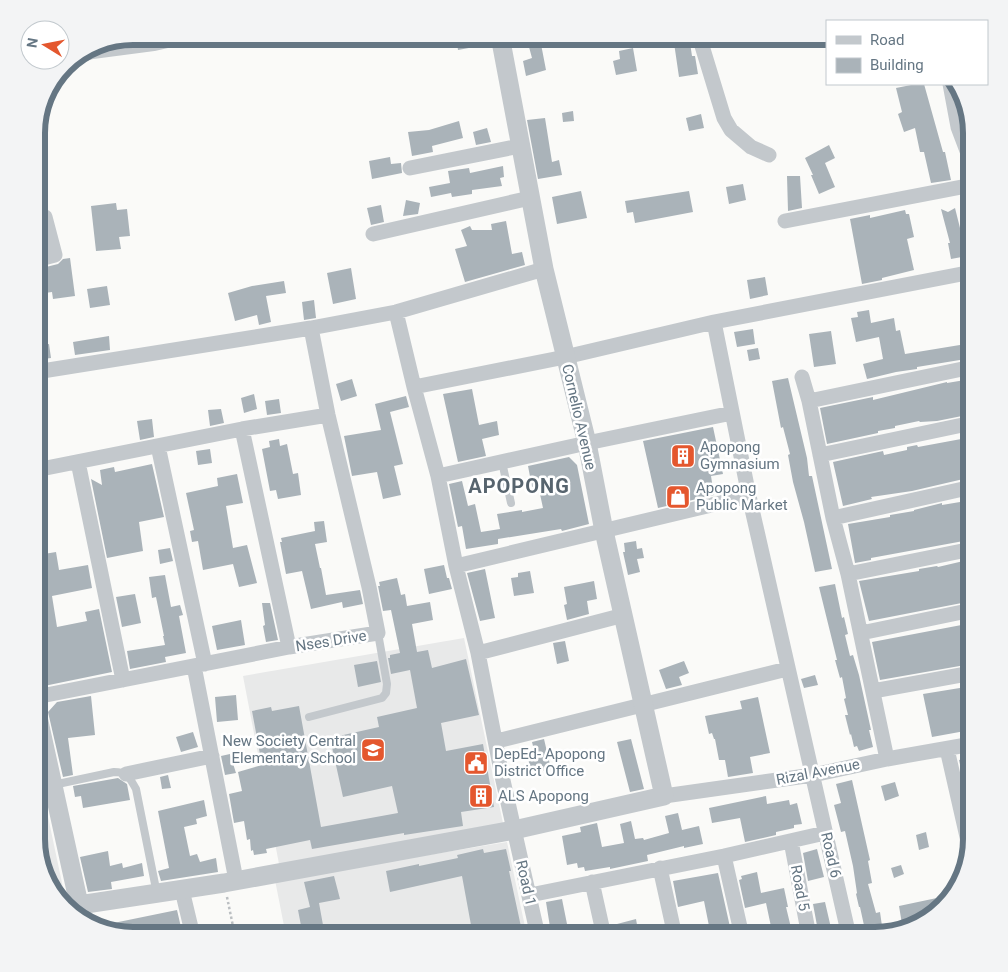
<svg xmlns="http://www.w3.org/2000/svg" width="1008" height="972" font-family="Roboto,sans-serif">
	<rect width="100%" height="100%" fill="#fafaf8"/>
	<path fill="#e8e9e9" d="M464 638 503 823 279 864 243 676Z
		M36 760 65 897 59 899 36 839Z
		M507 842 527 936H286L275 880Z"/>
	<path fill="#aab3b9" d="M456 36H489L490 44 458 50Z
		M673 36H689L692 56H695L698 74 679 77Z
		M541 44 546 70 526 76 523 61 532 58 529 47Z
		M633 48 637 71 616 75 613 61 620 59 619 51Z
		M916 84H924L943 152H945L951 180 931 183 924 152H920L915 128 904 132 898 114 902 112 896 88Z
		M573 111 574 121 563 122 562 113Z
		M701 114 704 128 689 131 686 118Z
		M545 118 552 162 559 160 562 175 538 179 527 120Z
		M459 121 463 138 432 146 433 152 412 156 408 132 429 130Z
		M487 128 491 142 476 145 473 132Z
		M829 145 835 158 825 163 835 187 819 194 811 175H813L805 158Z
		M390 157 391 164 401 163 402 173 372 179 369 161Z
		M503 166 504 177 500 178 502 186 472 190V194L452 197 451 193 431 197 429 187 450 183 448 171 469 168 470 173Z
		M787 176H800L802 208 788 211Z
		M743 184 746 200 729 204 726 187Z
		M581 191 587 218 557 224 552 197Z
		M689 191 693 212 635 223 633 212 627 213 625 201Z
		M406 200 420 203 418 214 403 216Z
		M116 203 117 210 127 209 130 236 119 237 121 249 96 251 91 206Z
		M381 205 384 222 371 225 367 208Z
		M955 208 967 256 951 259 948 243H950L941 209 948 212Z
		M905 210 906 214H909L914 237 907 239 914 270 882 278V280L862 284 850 219 870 215V218Z
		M506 221 512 254 522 252 525 265 465 282 455 249 467 246 461 230 470 226 472 230H492L491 224Z
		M70 258 75 296 53 299 52 292 45 293 42 268 58 264 63 259Z
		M351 268 356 299 333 304 327 273Z
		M765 277 768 295 750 299 747 280Z
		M284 281 286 293 266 296 271 322 259 325 257 315 235 321 228 293 252 286Z
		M107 286 110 305 90 308 87 289Z
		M314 300 316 318 304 320 302 302Z
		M869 310 871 323 894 318 896 331 900 330 905 354 972 343V358L917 367V369L896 372 867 379 863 364 883 359 879 337 856 342 851 318 858 317 857 312Z
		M753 329 755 344 737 347 734 332Z
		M831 331 836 364 814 367 809 334Z
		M109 336 110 350 75 355 73 342Z
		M49 344 51 358 36 360V346Z
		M758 348 760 359 749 361 747 350Z
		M788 378 807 458 809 476H812L832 569 815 572 804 522 793 482 788 455 790 454 783 427 781 428 772 381Z
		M352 379 357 396 341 401 336 384Z
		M965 380 966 383 972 382V414L937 421 920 422 919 421 895 426V428L878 431V433L827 444 820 408 873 397V400L947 382V383Z
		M472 389 479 425 497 421 499 435 482 439 486 456 458 462 443 394Z
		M254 394 257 409 244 413 241 398Z
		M406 396 409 407 390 412 403 464 394 466 401 495 383 499 377 472 352 476 344 436 381 430 375 404Z
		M279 399 281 413 267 415 265 401Z
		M221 409 224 423 210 426 208 410Z
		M152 419 154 437 140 440 137 421Z
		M713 427 723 474 711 476 714 495 658 508 643 441Z
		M972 437V477L912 491 871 497 872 499 843 506 833 462 883 451 884 455 907 450V447L917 445 918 447Z
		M279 439 280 446 287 444 293 474 298 473 301 495 278 499 276 490 270 491 262 449 270 447 269 441Z
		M210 449 212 463 198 465 196 451Z
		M569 457 577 465 589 524 562 531 561 529 498 539V544L466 549 462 526 458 527 449 484 462 481 468 506 475 504 481 532 500 529 497 514 522 510V512L543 508 538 485 532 487 528 466Z
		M152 464 164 517 139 522 143 551 107 558 91 479 102 485 100 470 114 467 115 472Z
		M237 474 243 503 226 506 233 548 247 545 257 583 239 587 233 564 203 570 198 541 192 542 190 531 194 530 186 493 218 486 217 478Z
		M972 500V517L965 518 969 540 871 558V560L855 563 848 524 890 517V515L914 511V510L942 503V505Z
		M324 521 327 542 315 544 320 568H321L326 595 360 590 363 604 343 608 342 602 311 609 302 571 286 574 280 542H282L281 538 315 531 314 522Z
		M636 541 637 549 642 548 644 558 637 559 640 572 628 575 623 552H625L624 543Z
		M170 548 173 561 160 564 158 550Z
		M56 552 59 570 88 565 92 588 52 596 57 627 87 621 85 612 99 609 112 672 44 686 36 642V571L40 570 38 555Z
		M972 559V601L869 621 859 581 919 571V569L937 566 938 567Z
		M444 565 447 578H449L452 589 429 594 424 569Z
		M485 569 495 618 480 621 467 573Z
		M530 571 534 593 514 596 511 578 518 577V573Z
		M165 575 171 607 180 605 183 615 179 616 186 653 165 657 166 662 130 669 127 651 165 645 163 636H164L156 597 152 598 149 577Z
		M397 578 401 595 405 594 407 606 430 602 433 620 412 624 417 652 428 650 432 668 466 659 479 715 441 723 446 751 483 744 494 807 461 812 463 826 404 835V833L312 849 310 840 266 849 267 853 254 855 253 850 251 851 250 839 247 840 244 821 234 823 229 794 242 791 238 772 262 765 252 711 271 707 272 711 299 706 321 827 398 813 392 786 343 797 330 738 379 727 377 717 417 708 410 670 391 674 388 658H390V655L400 653 391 610 383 611 378 586H380L379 582Z
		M594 581 597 599 587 601 589 614 567 620 564 605 567 604 564 587Z
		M835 584 842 618 844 617 848 634 845 635 850 656 853 655 859 675 871 730H869L873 747 859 751 857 746 854 747 851 734 850 735 845 715H848L844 699 846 698 842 677 840 678 835 660H837L819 587Z
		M135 594 141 623 122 627 116 597Z
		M262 603H270L278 640 266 642 263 626 265 625Z
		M241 620 245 645 217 650 212 626Z
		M972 623V640L966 641 971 664 880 680 872 642Z
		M565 641 569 661 557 664 553 643Z
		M377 661 381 682 358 687 354 665Z
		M684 661 689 673 679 677 682 685 666 689 659 670Z
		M815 675 818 685 804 688 801 679Z
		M972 686V728L965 729V731L932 737 923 694Z
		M236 695 238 720 217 722 215 697Z
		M91 696 95 735 68 738 73 775 63 777 48 712 57 702Z
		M758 697 770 753 750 757 753 773 728 777 725 760H719L715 739H714L712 733 709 734 705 716 742 709 740 701Z
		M193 732 198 747 181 752 176 737Z
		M544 739 551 769 532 773 526 752 534 750 532 742Z
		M631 739 644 789 630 792 617 742Z
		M230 754 236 773 225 775 221 756Z
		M968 758 971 777 963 778 959 760Z
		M168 775 171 788 162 789 160 777Z
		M118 778 127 784 130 800 83 808 81 796 75 797 73 786Z
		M852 780 870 860 868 861 872 883 868 884 876 913 880 912 882 926 880 927 881 933 875 936H867L865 930 860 907H859L856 894 857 893 853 866 845 831 841 832 834 805 841 803 836 784Z
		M895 782 899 796 885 801 881 786Z
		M766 796 767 804 789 800 790 805 797 803 802 824 794 825V828L776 832V835L745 842 740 818 712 823 709 808Z
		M204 800 207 816 196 819 197 824 184 827 190 856 197 854 200 862 216 858 218 872 161 881 158 871 169 868 158 811Z
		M678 813 682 830 699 826 703 844 684 848V846L647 855 648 861 610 869V867L585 871 584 867 578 868 577 863 567 865 562 836 581 832 580 827 597 823 602 847 624 843 620 824 631 821 635 839 643 838 644 840 669 833 665 816Z
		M926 832 929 847 919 850 916 835Z
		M483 849 484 853 506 849 511 871H509L523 936H510L509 933 494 936H473L462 876 390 892 386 871 419 864V866L458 858 457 855Z
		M817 849 824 877 808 881 803 853Z
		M108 851 110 866 122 863 123 868 142 863 144 876 111 882 112 889 88 892 80 857Z
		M901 865 904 874 894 878 891 868Z
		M757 872 761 893 784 888 788 907H786L793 936H773L766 903 745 908 739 880 742 879 741 876Z
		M718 873 732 936H684L683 930 709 926 704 901 678 907 673 881Z
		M334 876 340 899 319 903 325 936H303L298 910 310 907 304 882Z
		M951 895 939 912 912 922 902 924 899 906Z
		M562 899 567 924 550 927 546 902Z
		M825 902 831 928 818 931 813 904Z
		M177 910 183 936H133L94 927Z
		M636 919 639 936H619L617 924Z"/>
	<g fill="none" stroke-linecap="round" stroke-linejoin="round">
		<path stroke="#bbbfc2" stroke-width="2.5" stroke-dasharray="2.5 2.5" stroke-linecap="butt" d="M227 897 235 936"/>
		<path stroke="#c3c8cc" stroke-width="8" d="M68 62 93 55 154 47 202 36
			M502 462 511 503
			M309 717 382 698 386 693 387 684 378 633
			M53 785 114 772C128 772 129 777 136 789L157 894"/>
		<path stroke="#c3c8cc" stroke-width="15" d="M699 36 724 118 731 130 751 147 769 155
			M502 42 536 36
			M950 84 958 127 972 164
			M410 168 520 146
			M785 221 972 185
			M373 234 530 198
			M36 260 55 255 45 217 36 218
			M396 312 414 387 438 476 456 566 478 653 502 776 538 936
			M714 322 749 496 849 936
			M36 372 311 328 396 312 544 269
			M802 377 809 401 833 518 848 574 887 759
			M414 387 565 357 714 322 972 272
			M809 401 972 367
			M242 429 289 647
			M158 446 205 664
			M820 455 972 423
			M78 462 123 680
			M36 470 242 429 328 415
			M438 476 587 443 732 413
			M833 518 972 487
			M456 566 749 496
			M848 574 972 549
			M861 633 972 610
			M478 653 624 615
			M194 666 236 880
			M873 691 972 673
			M36 697 289 647 378 633 369 587 328 415 311 328
			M497 741 787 669
			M947 749 970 850
			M126 774 212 756
			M664 796 813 775 887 759 972 744
			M791 841 809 936
			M724 856 742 936
			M660 868 675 936
			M592 882 604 936
			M182 890 193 936
			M530 895 724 856 825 833"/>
		<path stroke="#c3c8cc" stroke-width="19" d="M36 708 82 918
			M79 905 224 883 514 830 664 796 604 531 587 443 544 269 500 36"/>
	</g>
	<defs>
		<symbol id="building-square" viewBox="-11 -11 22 22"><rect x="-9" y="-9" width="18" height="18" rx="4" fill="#e4572e" stroke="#fff"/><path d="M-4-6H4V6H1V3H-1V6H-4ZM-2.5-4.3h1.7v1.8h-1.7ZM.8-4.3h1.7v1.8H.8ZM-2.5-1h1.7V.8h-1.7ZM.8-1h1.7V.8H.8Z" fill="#fff"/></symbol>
		<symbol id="shop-square" viewBox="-11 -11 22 22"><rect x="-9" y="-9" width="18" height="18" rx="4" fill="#e4572e" stroke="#fff"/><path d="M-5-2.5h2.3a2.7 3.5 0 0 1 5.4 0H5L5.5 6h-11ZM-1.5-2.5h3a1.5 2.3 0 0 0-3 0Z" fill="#fff"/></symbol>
		<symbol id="school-square" viewBox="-11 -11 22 22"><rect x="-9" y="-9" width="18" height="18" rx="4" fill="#e4572e" stroke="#fff"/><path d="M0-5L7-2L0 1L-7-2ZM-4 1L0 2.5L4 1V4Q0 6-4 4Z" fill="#fff"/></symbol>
		<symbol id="civic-square" viewBox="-11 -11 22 22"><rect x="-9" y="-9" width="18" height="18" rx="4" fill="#e4572e" stroke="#fff"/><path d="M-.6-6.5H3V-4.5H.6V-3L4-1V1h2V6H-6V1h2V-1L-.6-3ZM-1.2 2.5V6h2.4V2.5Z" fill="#fff"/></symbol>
	</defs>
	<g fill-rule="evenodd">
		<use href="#building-square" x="669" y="442" width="28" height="28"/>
		<use href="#shop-square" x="664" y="483" width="28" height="28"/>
		<use href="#school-square" x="359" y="736" width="28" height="28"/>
		<use href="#civic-square" x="462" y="749" width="28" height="28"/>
		<use href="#building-square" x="467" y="782" width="28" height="28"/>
	</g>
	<g text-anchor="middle" stroke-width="5" stroke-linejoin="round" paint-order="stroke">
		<g font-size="15" fill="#657683" stroke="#fff">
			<text transform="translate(579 417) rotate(77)" y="5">Cornelio Avenue</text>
			<text transform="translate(331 641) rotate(-9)" y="5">Nses Drive</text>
			<text transform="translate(818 772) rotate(-11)" y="5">Rizal Avenue</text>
			<text transform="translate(831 855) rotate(77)" y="5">Road 6</text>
			<text transform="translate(526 883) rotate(77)" y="5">Road 1</text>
			<text transform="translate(800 888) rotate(79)" y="5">Road 5</text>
		</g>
		<g font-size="15" fill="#657683" stroke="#fff" text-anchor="start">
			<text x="700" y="452">Apopong<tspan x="700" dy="17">Gymnasium</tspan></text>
			<text x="696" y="493">Apopong<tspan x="696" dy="17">Public Market</tspan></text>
			<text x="356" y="746" text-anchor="end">New Society Central<tspan x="356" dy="17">Elementary School</tspan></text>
			<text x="494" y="759">DepEd- Apopong<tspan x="494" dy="17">District Office</tspan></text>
			<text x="498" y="801">ALS Apopong</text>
		</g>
		<g font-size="20" font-weight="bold" letter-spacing="1" fill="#57646e" stroke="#fff">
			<text x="519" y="493">APOPONG</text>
		</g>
	</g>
	<path d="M0 0H1008V972H0ZM133 45H875A88 88 0 0 1 963 133V839A88 88 0 0 1 875 927H133A88 88 0 0 1 45 839V133A88 88 0 0 1 133 45Z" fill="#f3f4f5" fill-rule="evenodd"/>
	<path fill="none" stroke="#657683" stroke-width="6" d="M133 45H875A88 88 0 0 1 963 133V839A88 88 0 0 1 875 927H133A88 88 0 0 1 45 839V133A88 88 0 0 1 133 45Z"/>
	<rect x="826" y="20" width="162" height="65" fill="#ffffff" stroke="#c1c8cd"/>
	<rect x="836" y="36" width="25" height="8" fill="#c3c8cc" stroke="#c1c8cd"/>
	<text x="870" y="45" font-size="15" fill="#657683">Road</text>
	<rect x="836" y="58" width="25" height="15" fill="#aab3b9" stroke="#c1c8cd"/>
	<text x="870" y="70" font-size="15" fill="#657683">Building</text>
	<g transform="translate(45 45) rotate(280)"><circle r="24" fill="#ffffff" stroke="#c1c8cd"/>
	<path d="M0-4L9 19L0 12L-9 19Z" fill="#e4572e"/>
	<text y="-8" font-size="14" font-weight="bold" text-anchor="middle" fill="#657683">N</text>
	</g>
</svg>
